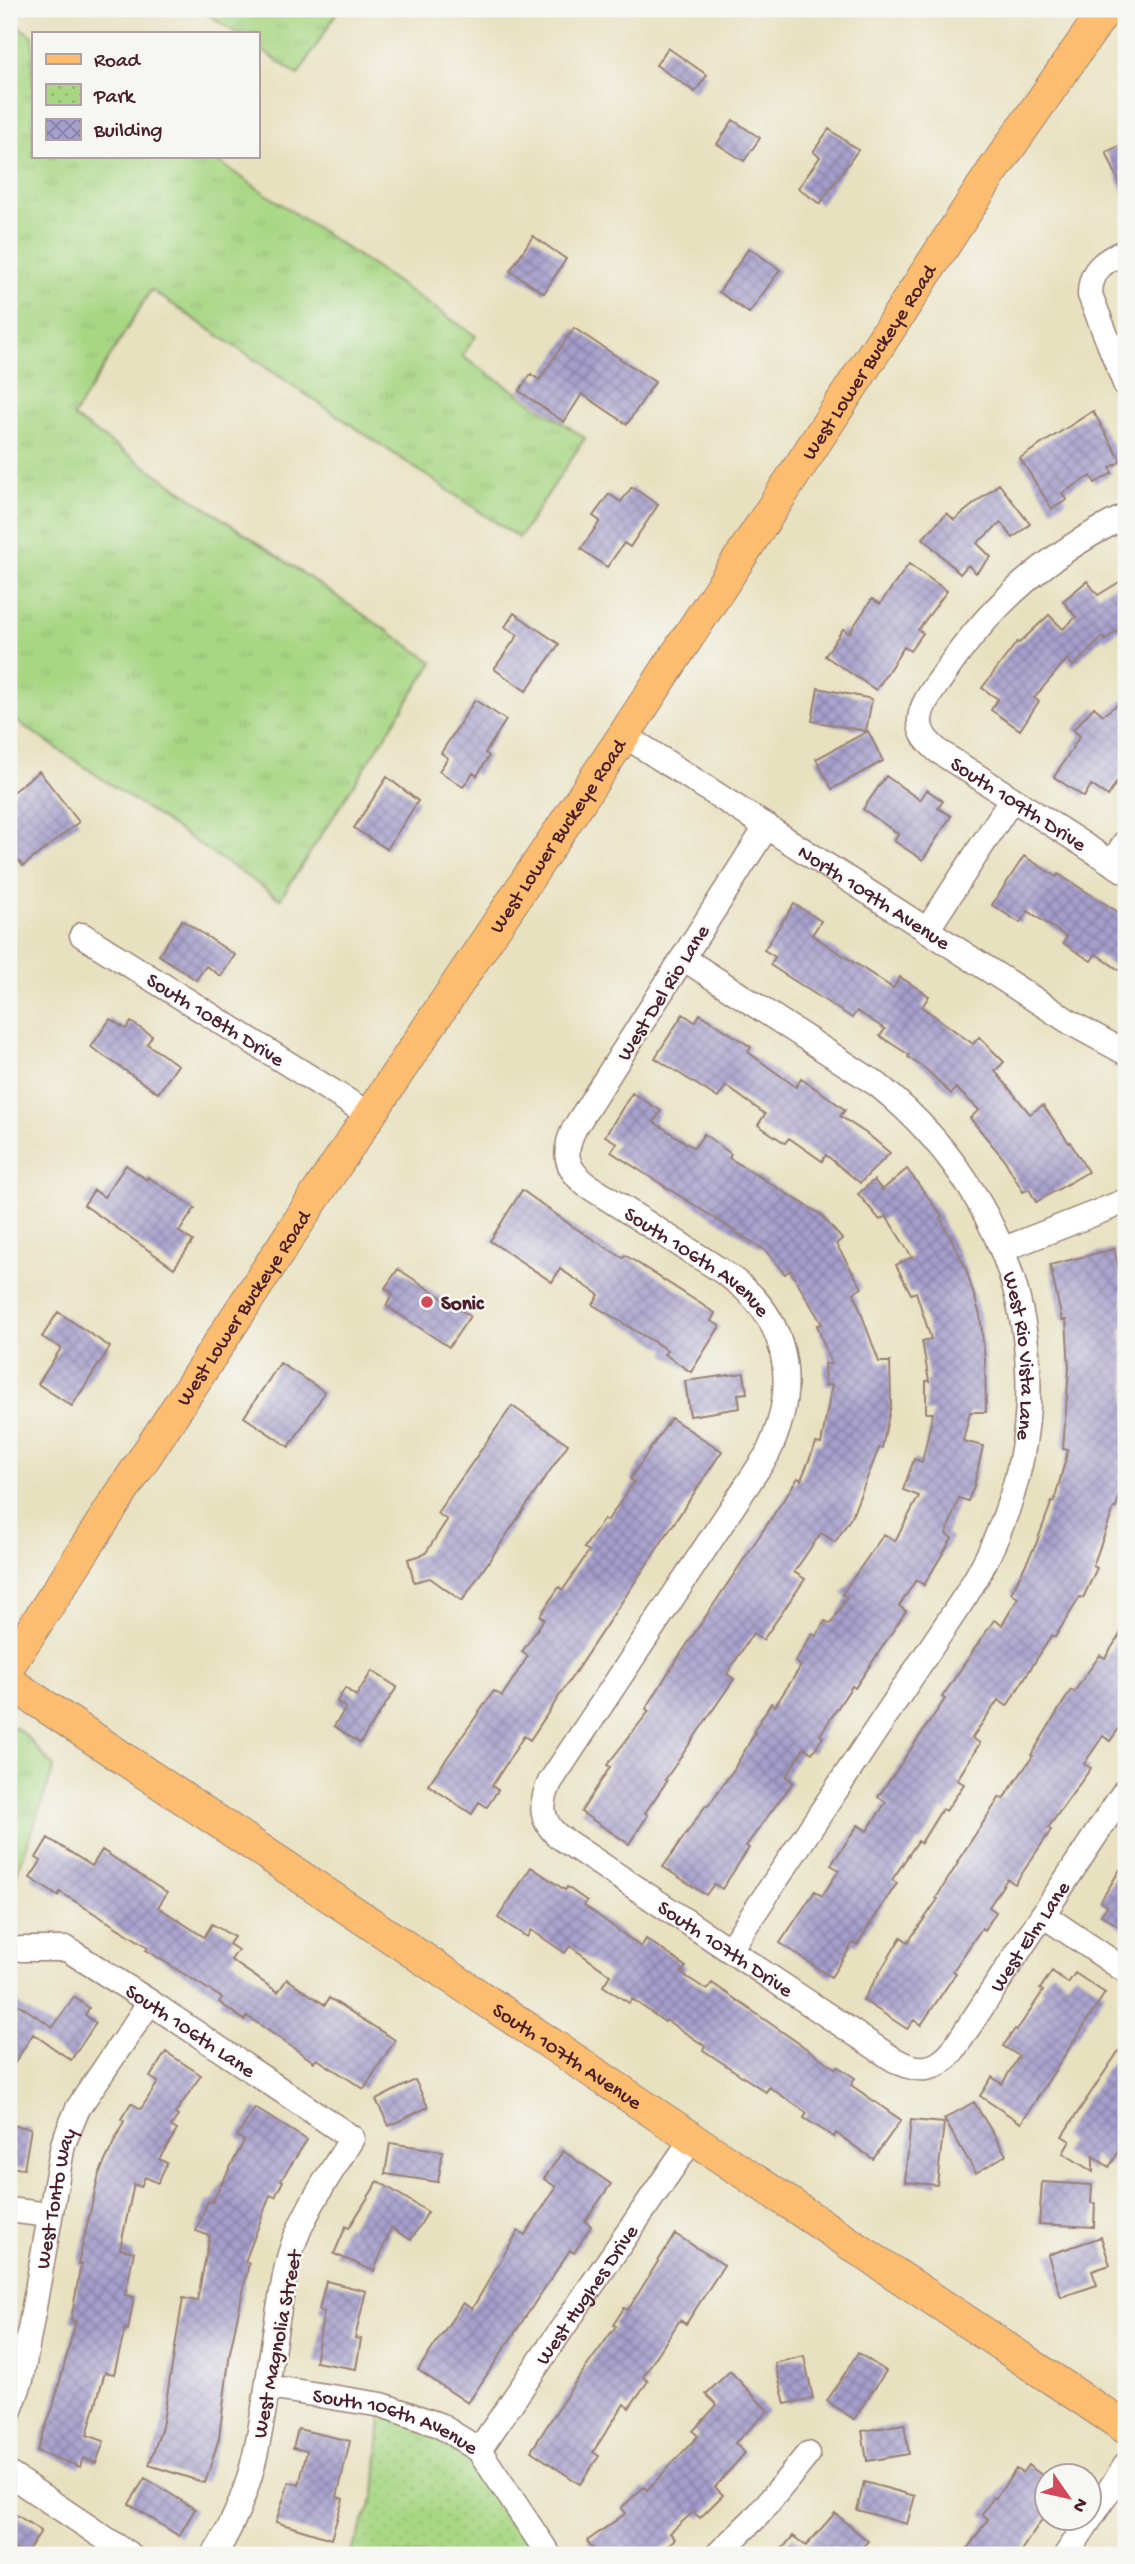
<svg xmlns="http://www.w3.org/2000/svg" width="1135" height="2564" font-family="'Gochi Hand',sans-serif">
	<defs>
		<pattern id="grass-tufts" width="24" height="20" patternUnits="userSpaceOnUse" patternTransform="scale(1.75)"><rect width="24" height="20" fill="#a8d784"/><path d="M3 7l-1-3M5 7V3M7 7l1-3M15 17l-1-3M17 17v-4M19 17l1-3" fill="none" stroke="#92b872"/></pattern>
		<pattern id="park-dots" width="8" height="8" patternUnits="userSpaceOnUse" patternTransform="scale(1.75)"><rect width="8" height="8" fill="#a8d784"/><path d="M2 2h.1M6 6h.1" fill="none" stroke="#92b872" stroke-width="1.8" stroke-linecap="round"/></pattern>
		<pattern id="building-cross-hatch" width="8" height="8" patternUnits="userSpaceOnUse" patternTransform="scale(1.75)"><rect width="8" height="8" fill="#a59fcc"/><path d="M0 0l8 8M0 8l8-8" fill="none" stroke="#8881a6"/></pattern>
	</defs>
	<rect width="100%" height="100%" fill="#f6f6f2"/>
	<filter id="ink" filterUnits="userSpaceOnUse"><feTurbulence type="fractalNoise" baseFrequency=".0143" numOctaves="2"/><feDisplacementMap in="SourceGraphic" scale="14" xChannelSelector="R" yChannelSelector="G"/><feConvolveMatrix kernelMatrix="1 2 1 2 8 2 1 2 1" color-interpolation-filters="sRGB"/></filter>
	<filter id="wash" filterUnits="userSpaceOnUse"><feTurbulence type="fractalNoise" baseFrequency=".00686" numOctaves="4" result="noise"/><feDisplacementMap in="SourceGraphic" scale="28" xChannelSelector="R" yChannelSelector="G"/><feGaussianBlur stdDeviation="1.57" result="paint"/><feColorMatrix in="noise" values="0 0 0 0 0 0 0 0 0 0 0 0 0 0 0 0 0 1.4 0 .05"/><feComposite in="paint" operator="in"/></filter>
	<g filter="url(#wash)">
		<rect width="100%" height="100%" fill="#e8e1c0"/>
		<path fill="url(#grass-tufts)" stroke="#797b58" stroke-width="2" d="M200 9H339L298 75 257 47V33H236Z
			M9 20 33 36V156H210L476 336 462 356 585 438 519 538 151 290 73 417 433 662 280 899 9 716Z
			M15 1727 26 1736 54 1767 14 1882 9 1884V1728Z"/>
		<path fill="url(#park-dots)" stroke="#797b58" stroke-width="2" d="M382 2405 479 2450 549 2555H350L375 2495Z"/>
		<g id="blocks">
			<path fill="url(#building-cross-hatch)" d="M668 48 707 75 695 92 656 65Z
				M733 120 760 138 744 161 717 144Z
				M829 129 858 150 820 204 798 188 820 157 813 152Z
				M1126 143V198L1106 152Z
				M533 236 566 259 544 293 510 271Z
				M749 248 780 270 749 313 719 292Z
				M574 328 655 382 627 424 582 394 564 422 519 391 531 374 539 380Z
				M1093 411 1121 461 1110 468 1112 473 1095 483 1091 476 1062 493 1067 500 1052 509 1020 458Z
				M999 484 1030 524 1013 538 1001 523 977 543 991 557 976 573 968 565 960 574 923 538 947 513 954 520Z
				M632 487 658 505 630 547 624 543 607 567 581 549 600 521 593 516 609 494 621 502Z
				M909 564 947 591 918 630 923 633 910 651 904 647 876 690 825 656 843 629 849 633 872 599 880 604Z
				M1126 578V624L1105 640 1103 637 1073 666 1067 659 1034 698 1039 701 1020 730 991 710 998 699 982 688 1017 642 1019 643 1049 615 1063 629 1076 617 1063 601 1087 581 1098 595Z
				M514 613 559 644 526 691 494 669 518 635 505 627Z
				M818 688 872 699 866 731 812 721Z
				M1126 698V767L1108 796 1091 785 1084 797 1054 777 1080 736 1073 730 1094 707 1103 715Z
				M475 700 506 720 485 753 489 756 477 776 473 773 463 787 439 771 448 758 441 753Z
				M868 731 883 761 832 789 816 759Z
				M39 771 79 822 23 866 9 848V795Z
				M886 776 920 800 927 790 943 801 938 808 951 816 923 860 894 841 898 834 863 809Z
				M387 777 418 801 387 849 354 828Z
				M1024 856 1057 877 1058 874 1126 917V975L1096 954 1091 961 1063 943 1067 937 1028 911 1020 923 992 905Z
				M794 904 821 921 812 935 893 988 900 977 929 996 922 1007 973 1044 979 1037 1004 1062 995 1071 1030 1114 1043 1105 1069 1143 1070 1142 1088 1172 1036 1202 1029 1189 1023 1192 1004 1159 970 1118 979 1110 956 1088 951 1094 928 1071 908 1057 909 1055 880 1036 885 1029 857 1011 852 1018 770 965 775 957 764 950Z
				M182 920 235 955 221 976 206 966 196 980 159 955Z
				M683 1014 695 1022 700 1014 751 1047 748 1052 796 1087 801 1079 824 1094 845 1110 840 1116 870 1136 890 1153 860 1183 826 1155 822 1161 789 1138 785 1143 758 1125 765 1114 726 1086 718 1098 655 1058Z
				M110 1019 126 1029 131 1022 152 1036 147 1044 178 1065 158 1093 91 1047Z
				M632 1093 661 1111 654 1122 694 1148 704 1134 731 1154 729 1158 820 1214 842 1239 836 1244 862 1288 854 1293 879 1362H890L891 1405 882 1448H879L852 1516 835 1542 821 1533 794 1572 805 1579 763 1640 753 1633 727 1674 734 1679 665 1780 667 1781 645 1813 648 1815 629 1844 581 1812 610 1767 607 1765 649 1711 646 1709 668 1673 798 1478 801 1480 816 1443 821 1444 832 1385H825L824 1364H831L817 1325 822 1324 790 1270 785 1274 766 1251 611 1152 617 1143 605 1136Z
				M126 1165 147 1180 148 1177 195 1208 179 1232 193 1241 174 1268 84 1205 94 1190 104 1197Z
				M907 1169 942 1216 940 1217 965 1266 980 1315 985 1360 986 1412H970L963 1441 983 1446 974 1486 968 1501 959 1498 946 1534 952 1538 924 1585 916 1580 899 1606 906 1611 855 1688 852 1686 820 1735 823 1737 812 1753 804 1748 786 1777 793 1782 746 1846 749 1848 722 1889 714 1884 706 1895 663 1867 706 1805 708 1806 734 1769 755 1733 753 1732 771 1703 775 1706 801 1666 795 1662 812 1634 816 1636 825 1621 831 1624 847 1598 842 1594 884 1534 895 1541 919 1496 903 1490 914 1459 922 1462 933 1413H926V1381H929L922 1341 931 1339 916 1292 911 1294 896 1265 912 1257 886 1216 880 1220 858 1194 874 1180 882 1190Z
				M522 1190 572 1226 623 1258 625 1255 715 1313 711 1321 720 1326 691 1372 664 1354 667 1350 593 1305 599 1295 560 1269 552 1282 490 1241Z
				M1114 1249 1121 1279 1125 1328H1121L1126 1384V1438L1122 1477H1124L1116 1508H1114L1093 1566 1097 1568 1083 1598 1080 1597 1055 1637 1052 1635 1007 1706 998 1700 972 1738 980 1743 957 1780 964 1784 946 1811 942 1809 921 1843 918 1841 892 1880 897 1883 874 1918 857 1945 853 1943 831 1977 780 1943 815 1891 822 1896 839 1870 831 1865 858 1825 867 1831 886 1802 878 1797 945 1699 942 1697 994 1620 1002 1625 1018 1598 1011 1593 1036 1544 1052 1501 1054 1502 1068 1450 1063 1449 1069 1368 1066 1320H1062L1050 1265Z
				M398 1269 470 1316 449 1347 386 1306 393 1294 385 1288Z
				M58 1312 110 1347 72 1406 38 1384 61 1348 42 1337Z
				M280 1363 325 1392 289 1447 244 1417Z
				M744 1373 747 1393 738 1394 740 1408 690 1416 685 1381Z
				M512 1406 568 1444 462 1601 430 1578 414 1582 408 1559 425 1554 447 1520 437 1513Z
				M671 1418 722 1451 530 1740 524 1736 492 1786 498 1790 487 1807 479 1802 472 1814 428 1785 494 1691 502 1696 528 1656 522 1652 544 1619 540 1616 559 1587 563 1590 589 1551 584 1548 604 1519 607 1521 634 1482 630 1479Z
				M1126 1625V1711L1119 1722 1122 1724 1110 1741 1103 1736 1084 1764 1091 1768 1048 1828 1051 1830 1015 1884 1007 1879 989 1907 996 1912 985 1930 982 1928 953 1971 956 1973 921 2025 914 2020 907 2029 863 2000 901 1937 908 1942 938 1899 936 1898 958 1863 957 1862 1000 1797 1003 1799 1033 1756 1031 1755 1071 1690 1074 1692 1100 1655 1105 1658Z
				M372 1671 397 1687 360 1743 334 1726 346 1708 337 1702 345 1688 356 1696Z
				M48 1838 92 1866 102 1850 167 1893 158 1907 204 1937 212 1924 234 1937 229 1944 238 1950 231 1960 278 1992 287 1979 325 2005 329 1998 395 2040 364 2089 317 2059 314 2062 247 2016 244 2020 219 2002 222 1998 146 1950 148 1947 60 1892 58 1896 30 1878 41 1861 36 1858Z
				M1126 1860V1931L1101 1915 1107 1906 1100 1902Z
				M531 1867 565 1890 567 1887 587 1901 584 1905 641 1947 646 1939 664 1951 686 1967 681 1973 707 1990 712 1983 836 2069 837 2066 855 2078 851 2085 901 2120 873 2159 836 2133 834 2137 804 2118 807 2113 769 2087 766 2092 703 2050 705 2046 666 2020 665 2022 632 1999 629 2003 603 1986 610 1975 570 1946 565 1953 531 1930 527 1937 498 1918Z
				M1052 1971 1068 1983 1075 1973 1105 1993 1021 2123 980 2096 992 2077 1002 2084 1019 2056 1003 2046 1015 2029 1017 2030 1043 1991 1040 1989Z
				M74 1997 89 2008 85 2015 96 2023 71 2060 33 2034 9 2072V2014L16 2003 53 2027Z
				M1126 2040V2140L1109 2167 1093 2156V2172L1063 2153 1070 2141 1062 2136Z
				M166 2052 201 2075 175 2114 178 2116 171 2126 177 2130 159 2159 167 2163 158 2183 145 2177 141 2187 134 2184 120 2249 134 2252 125 2295 134 2297 128 2330 125 2329 114 2374 105 2372 87 2435 104 2441 96 2463 83 2458 80 2467 37 2451 53 2407 76 2321 71 2320 81 2264H78L99 2174 124 2121 121 2119 131 2103 141 2109 158 2082 150 2077Z
				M415 2080 428 2107 389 2126 376 2100Z
				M974 2102 1006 2155 976 2173 944 2119Z
				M255 2108 307 2140 281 2180 283 2181 275 2197 270 2195 245 2262 249 2263 230 2352 219 2438 205 2483 149 2465 162 2427 183 2298 197 2301 210 2236 196 2231 208 2201 212 2202 244 2141 237 2136Z
				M911 2120 944 2123 937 2185 905 2182Z
				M9 2125 31 2128 24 2169 9 2167Z
				M390 2143 443 2151 438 2182 385 2174Z
				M563 2151 611 2184 585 2221 591 2226 574 2253 570 2250 468 2403 418 2370 463 2303 472 2309 518 2231 525 2235 556 2187 544 2179Z
				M378 2181 428 2212 411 2240 391 2228 374 2271 334 2254 346 2226 349 2228Z
				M1042 2182 1092 2185 1091 2203H1095L1094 2227 1039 2224Z
				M675 2234 724 2265 686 2324 680 2320 643 2377 648 2381 629 2408 624 2404 593 2452 599 2456 580 2484 531 2451 574 2384 616 2326 613 2325 624 2308 628 2310Z
				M1101 2237 1110 2265 1092 2271 1097 2285 1061 2297 1048 2255Z
				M326 2281 366 2291 355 2338 361 2339 356 2369 315 2362 324 2312 319 2310Z
				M858 2353 886 2371 854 2419 827 2401Z
				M804 2356 813 2398 785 2404 775 2363Z
				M730 2371 768 2411 735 2443 745 2453 715 2487 723 2495 700 2518 693 2512 670 2533 675 2539 657 2555H597L587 2541 626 2513 621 2508 644 2487 647 2490 698 2436 693 2431 717 2405 706 2394Z
				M904 2424 909 2454 867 2461 862 2431Z
				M298 2429 350 2441 337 2497 343 2499 331 2539 276 2522 289 2482 299 2485 307 2451 293 2448Z
				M1028 2465 1047 2479V2512L1018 2555H963L988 2519 982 2514 994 2497 996 2498 1016 2469 1022 2473Z
				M145 2478 195 2509 179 2536 129 2504Z
				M864 2482 915 2496 907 2524 857 2510Z
				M9 2510 41 2531 25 2555 9 2545Z
				M835 2513 868 2541 856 2555H777L793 2536 806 2546Z"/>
		</g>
	</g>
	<g filter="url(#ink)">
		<use href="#blocks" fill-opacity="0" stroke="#998076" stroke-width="2"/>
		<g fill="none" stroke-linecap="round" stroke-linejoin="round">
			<defs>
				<g id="minor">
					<path d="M1126 251C1105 260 1090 269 1090 295L1126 386"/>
					<path id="s1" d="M1126 516C1050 552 988 607 942 677 933 690 921 704 920 720 919 734 929 743 938 751L1126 872"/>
					<path id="s2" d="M624 735 1073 1024 1126 1053"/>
					<path id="s3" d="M767 826 574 1129C563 1152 565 1167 585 1184 617 1204 649 1225 681 1245 700 1258 721 1269 739 1284 794 1329 796 1395 767 1455L550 1782C540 1804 540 1820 558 1836L893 2059C916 2072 934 2073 952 2052L1126 1789"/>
					<path d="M1112 863 1126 841"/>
					<path d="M927 930 1012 799"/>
					<path id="s4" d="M82 935 370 1115"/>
					<path id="s5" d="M683 958 878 1085C1037 1214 1076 1420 966 1595L730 1949"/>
					<path d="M1004 1249 1126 1201"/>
					<path d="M1043 1915 1126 1971"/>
					<path id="s6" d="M21 1949H67L150 2002 352 2138C330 2175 304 2210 291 2251 286 2266 284 2283 281 2298 263 2389 266 2475 214 2555"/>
					<path d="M9 2210 49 2215"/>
					<path id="s7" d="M268 2387 382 2405 439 2425 479 2450 549 2555"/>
					<path id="s8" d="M9 2413 21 2380 63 2144 78 2108 150 2002"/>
					<path id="s9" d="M479 2450 692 2139"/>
					<path d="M9 2474 130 2555"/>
					<path d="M717 2555 759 2514 808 2454"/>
					<path d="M1066 2555 1126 2465"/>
				</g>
				<g id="major">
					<path id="s10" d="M9 1665 316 1195 624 735 992 172 1106 9"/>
					<path id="s11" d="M9 1682 1126 2428"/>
				</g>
			</defs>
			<use href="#minor" stroke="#998076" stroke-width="27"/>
			<use href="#major" stroke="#998076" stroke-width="34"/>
			<use href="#minor" stroke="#fff" stroke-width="24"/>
			<use href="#major" stroke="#fcbd6f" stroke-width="32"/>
		</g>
	</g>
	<circle fill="#d1495b" stroke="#f6f6f2" stroke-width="2.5" cx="427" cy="1302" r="7"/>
	<g text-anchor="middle" stroke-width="5" stroke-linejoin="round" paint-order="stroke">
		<g font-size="21" fill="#4a1f2b" stroke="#f6f6f2">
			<text dy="7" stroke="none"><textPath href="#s10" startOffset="1561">West Lower Buckeye Road</textPath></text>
			<text dy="7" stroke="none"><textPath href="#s1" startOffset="430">South 109th Drive</textPath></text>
			<text dy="7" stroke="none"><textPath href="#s10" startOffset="994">West Lower Buckeye Road</textPath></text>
			<text dy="7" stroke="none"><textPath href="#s2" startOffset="298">North 109th Avenue</textPath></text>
			<text transform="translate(662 992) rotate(-58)" y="7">West Del Rio Lane</text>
			<text dy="7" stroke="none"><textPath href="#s4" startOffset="158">South 108th Drive</textPath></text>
			<text dy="7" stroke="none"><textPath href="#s3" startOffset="558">South 106th Avenue</textPath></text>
			<text dy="7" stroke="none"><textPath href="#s10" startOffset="427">West Lower Buckeye Road</textPath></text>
			<text dy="7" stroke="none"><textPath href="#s5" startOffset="550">West Rio Vista Lane</textPath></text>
			<text dy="7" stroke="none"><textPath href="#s3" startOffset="1853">West Elm Lane</textPath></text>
			<text dy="7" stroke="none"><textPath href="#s3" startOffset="1447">South 107th Drive</textPath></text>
			<text dy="7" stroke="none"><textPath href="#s6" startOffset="194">South 106th Lane</textPath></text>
			<text dy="7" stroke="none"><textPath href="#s11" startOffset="672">South 107th Avenue</textPath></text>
			<text dy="7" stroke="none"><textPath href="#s8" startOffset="220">West Tonto Way</textPath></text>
			<text dy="7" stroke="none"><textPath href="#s9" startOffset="189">West Hughes Drive</textPath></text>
			<text transform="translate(276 2344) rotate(-79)" y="7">West Magnolia Street</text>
			<text dy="7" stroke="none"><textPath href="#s7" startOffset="133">South 106th Avenue</textPath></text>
		</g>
		<g font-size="21" font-weight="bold" fill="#4a1f2b" stroke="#f6f6f2" text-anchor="start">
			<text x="441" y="1309">Sonic</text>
		</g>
	</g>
	<rect width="1135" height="2564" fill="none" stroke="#f6f6f2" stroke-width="35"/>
	<rect x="32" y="32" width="228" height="126" fill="#f6f6f2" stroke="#b1a0a2" stroke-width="2"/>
	<rect x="46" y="54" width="35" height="10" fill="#fcbd6f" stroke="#b1a0a2" stroke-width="2"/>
	<text x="94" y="66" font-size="21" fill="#4a1f2b">Road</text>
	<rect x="46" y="84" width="35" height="21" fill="url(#park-dots)" stroke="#b1a0a2" stroke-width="2"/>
	<text x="94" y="102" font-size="21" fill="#4a1f2b">Park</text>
	<rect x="46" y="119" width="35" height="21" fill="url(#building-cross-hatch)" stroke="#b1a0a2" stroke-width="2"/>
	<text x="94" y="136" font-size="21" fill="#4a1f2b">Building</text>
	<g transform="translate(1068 2497) rotate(124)"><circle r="33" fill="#f6f6f2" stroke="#b1a0a2" stroke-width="2"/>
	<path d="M0-5L12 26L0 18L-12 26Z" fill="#d1495b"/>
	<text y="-10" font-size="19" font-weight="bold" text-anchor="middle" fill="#4a1f2b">N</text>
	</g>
</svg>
